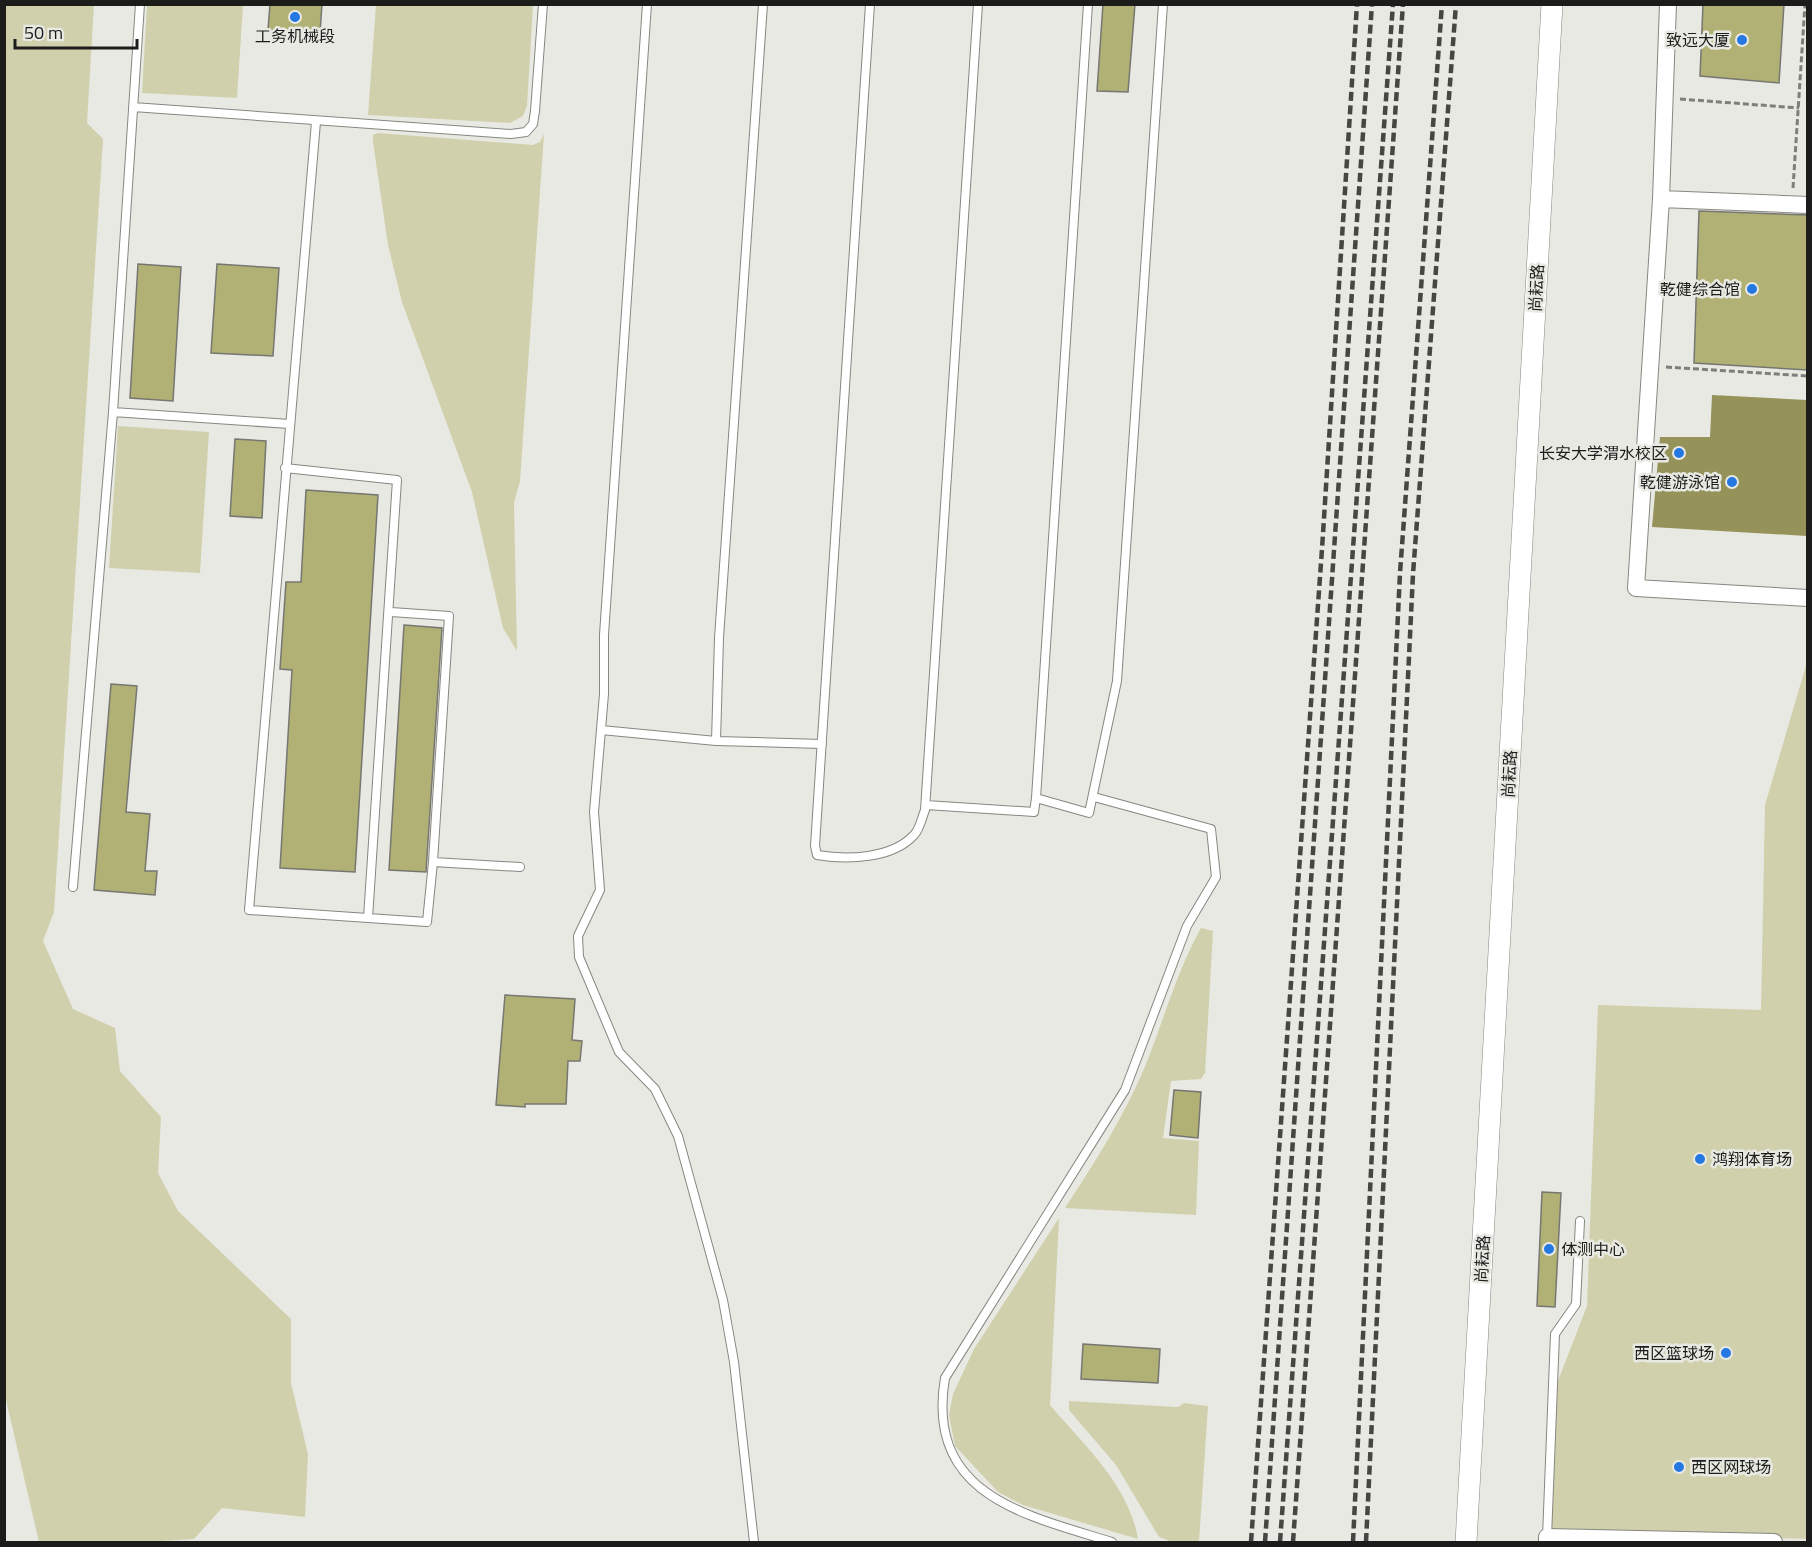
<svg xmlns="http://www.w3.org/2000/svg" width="1812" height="1547" font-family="'Titillium Web','Noto Sans SC',sans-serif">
	<rect width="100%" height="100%" fill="#e9e9e3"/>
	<path fill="#d1d0ad" d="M4 5H94L87 123 103 139 54 912 43 941 73 1009 115 1028 120 1071 161 1117 158 1173 178 1211 291 1319V1383L308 1454 305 1517 222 1508 194 1539 146 1542H39L6 1400Z
		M147 5H243L237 98 142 93Z
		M376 5H533L527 106 523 116 510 123 368 115Z
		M378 133 533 145 540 142 544 134 520 481 514 503 517 651 503 628 472 492 402 302 388 245 373 142V135Z
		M118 426 209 432 200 573 109 568Z
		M1807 662V1539L1548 1531 1554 1391 1587 1306 1598 1005 1761 1010 1765 805Z
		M1201 928 1213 931 1205 1073 1201 1079 1171 1081 1163 1138 1199 1141 1196 1215 1065 1208C1095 1162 1125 1115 1146 1064 1164 1019 1177 971 1201 928Z
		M1059 1218 1050 1405C1084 1445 1129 1485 1138 1539L1023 1505 998 1492 955 1446 949 1415 953 1394 974 1349Z
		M1069 1401 1178 1407 1184 1403 1208 1406 1199 1542H1172L1159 1537 1116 1465 1069 1410Z"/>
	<path fill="#95935a" d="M1712 395 1807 400V536L1652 527 1660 437H1710Z"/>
	<path fill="#b1b075" stroke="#777772" stroke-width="1.5" d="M270 4H322L320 33 268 30Z
		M1103 4H1135L1128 92 1097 91Z
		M1703 4H1784L1779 83 1700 76Z
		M1699 211 1808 215V370L1694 363Z
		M138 264 181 267 173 401 130 398Z
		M217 264 279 268 273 356 211 353Z
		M235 439 266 441 262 518 230 516Z
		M306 490 378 495 355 872 280 868 292 670 280 669 286 582H301Z
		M404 625 442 628 426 872 389 870Z
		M111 684 137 686 126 812 150 814 145 871H157L155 895 94 890Z
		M505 995 575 999 572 1040 582 1041 580 1061H568L566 1104H525V1107L496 1105Z
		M1174 1090 1201 1092 1198 1138 1170 1135Z
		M1542 1192 1561 1193 1555 1307 1537 1306Z
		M1083 1344 1160 1349 1158 1383 1081 1379Z"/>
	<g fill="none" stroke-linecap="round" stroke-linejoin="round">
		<defs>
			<path id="service" d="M647 4 604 635V694L594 812 600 890 578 936 579 957 619 1052 655 1089 678 1136 723 1300 734 1362 754 1542
				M763 4 719 638 716 741 822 744
				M870 4 815 846 817 855C847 860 892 859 914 835 920 829 922 817 925 810L978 4
				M1088 4 1036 798 1089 813 1117 681 1163 4
				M133 107 511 134 526 132 533 124 535 111 543 4
				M316 122 249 910 427 922 433 862 520 867
				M113 412 289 424
				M285 468 397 480 368 918
				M391 612 449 616 433 862
				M601 730 716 741
				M1094 797 1211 829 1216 877 1187 926 1125 1090 945 1378C925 1495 1025 1515 1112 1542
				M926 805 1034 812 1036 798
				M73 887 113 412 140 4
				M1547 1537 1555 1334 1576 1304 1580 1221"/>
			<path id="minor" d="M1661 199 1668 4
				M1808 205 1661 199 1636 588 1808 598
				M1547 1542V1537L1774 1542"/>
			<path id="tertiary" d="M1466 1542 1552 4"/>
		</defs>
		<use href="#service" stroke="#878781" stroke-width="10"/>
		<use href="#minor" stroke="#878781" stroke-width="18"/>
		<use href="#tertiary" stroke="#878781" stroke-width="22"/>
		<path stroke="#7e7e7a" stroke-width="3" stroke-dasharray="6 3" stroke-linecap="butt" d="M1680 99 1799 108
			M1793 188 1805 4
			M1666 367 1808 376"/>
		<use href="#service" stroke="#fff" stroke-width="8"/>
		<use href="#minor" stroke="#fff" stroke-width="16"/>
		<use href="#tertiary" stroke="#fff" stroke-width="21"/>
		<path stroke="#464643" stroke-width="4.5" stroke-dasharray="9 4.5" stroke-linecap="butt" d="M1251 1542 1322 549 1357 4
			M1265 1542 1372 4
			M1280 1542 1393 4
			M1293 1542 1403 4
			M1353 1542 1400 573 1442 4
			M1366 1542 1413 574 1456 4"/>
	</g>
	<g fill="#2578e2" stroke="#e9e9e3" stroke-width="2">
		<circle cx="295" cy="17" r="6"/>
		<circle cx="1742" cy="40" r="6"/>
		<circle cx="1752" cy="289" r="6"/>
		<circle cx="1679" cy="453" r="6"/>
		<circle cx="1732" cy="482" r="6"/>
		<circle cx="1700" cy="1159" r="6"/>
		<circle cx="1549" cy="1249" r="6"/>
		<circle cx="1726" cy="1353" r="6"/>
		<circle cx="1679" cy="1467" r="6"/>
	</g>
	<g text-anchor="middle" stroke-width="5" stroke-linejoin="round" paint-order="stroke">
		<g font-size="16" fill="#1c1c1a" stroke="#e9e9e3" text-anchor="end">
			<text x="295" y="42" text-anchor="middle">工务机械段</text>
			<text x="1730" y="46">致远大厦</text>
			<text x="1740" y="295">乾健综合馆</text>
			<text x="1667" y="459">长安大学渭水校区</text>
			<text x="1720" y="488">乾健游泳馆</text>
			<text x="1712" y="1165" text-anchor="start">鸿翔体育场</text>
			<text x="1561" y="1255" text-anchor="start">体测中心</text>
			<text x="1714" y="1359">西区篮球场</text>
			<text x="1691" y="1473" text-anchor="start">西区网球场</text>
		</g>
		<g font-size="16" fill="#1c1c1a" stroke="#e9e9e3">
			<text transform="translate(1536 288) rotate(-87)" y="6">尚耘路</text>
			<text transform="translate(1509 774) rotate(-87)" y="6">尚耘路</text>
			<text transform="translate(1482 1259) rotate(-87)" y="6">尚耘路</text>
		</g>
	</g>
	<rect width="1812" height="1547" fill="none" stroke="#1c1c1a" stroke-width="12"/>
	<path d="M15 39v9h122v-9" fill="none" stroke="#1c1c1a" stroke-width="3"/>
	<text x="24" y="39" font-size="18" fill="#1c1c1a" stroke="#e9e9e3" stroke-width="4.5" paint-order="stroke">50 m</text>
</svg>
